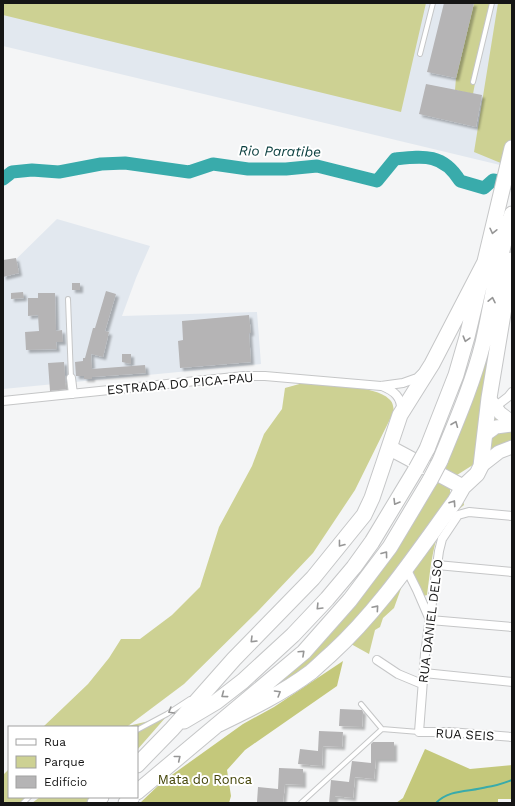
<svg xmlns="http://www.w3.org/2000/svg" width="515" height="806" font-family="'Work Sans',sans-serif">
	<defs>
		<filter id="shadow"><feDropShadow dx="3" dy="3" stdDeviation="1" flood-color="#0004"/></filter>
	</defs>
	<rect width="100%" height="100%" fill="#f4f5f6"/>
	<path fill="#e2e8ef" d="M3 3H512V112L500 165 3 46Z
		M57 219 150 246 136 278 122 316 257 312 261 364 3 389V272Z"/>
	<path fill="#cdd193" d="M3 3H426L401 112 3 15Z
		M474 3H490L473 94 455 90 456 78Z
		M498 3H512V132L508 166 474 152Z
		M511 251 476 463 457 475 442 467 483 368Z
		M303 383C323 385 376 385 389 399 393 402 393 406 394 411L355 490 313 553 259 610 184 684 128 726 166 717 137 750V727H43L88 684 109 658 121 639H140L172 615 200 587 219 527 252 466 264 434 282 409 285 388Z
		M491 410 512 422V444L487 455Z
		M474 471 462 496 464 505C457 511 448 517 443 525 432 541 430 576 427 595L424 596 409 569 431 535 458 479Z
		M439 478 450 488V497L398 572 309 671 251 704 290 670Z
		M403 583 394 608 383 618 380 627 375 630 369 654 351 644Z
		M9 769V797H28L21 803H3V775Z
		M40 797H96L91 803H32Z"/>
	<path fill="#c4c87b" d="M343 661 337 686 245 750 227 770 231 796 229 803H140L162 782 243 724 274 707Z
		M425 749 470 769 512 765V799H498V803H396L403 798Z"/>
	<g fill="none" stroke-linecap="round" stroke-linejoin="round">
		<path stroke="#39abab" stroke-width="2" d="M436 803C449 789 470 792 487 787 496 786 504 783 512 780"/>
		<path stroke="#39abab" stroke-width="13" d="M3 179 12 172 32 170 59 172 101 164 125 163 189 172 213 164 248 169H286L317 166 377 181 395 159C423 156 443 153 460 181L484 188 493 180 512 183"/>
	</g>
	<path fill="#b5b4b5" filter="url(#shadow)" d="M444 3H474L456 78 427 72Z
		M426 84 482 95 476 127 419 114Z
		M16 258 19 273 3 277V260Z
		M72 283H80V290H72Z
		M106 291 116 294 105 331 109 332 103 357 91 354 92 369 145 365 146 373 92 377V379H84V376H76L75 362 83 361V358H85L93 328H95Z
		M23 292 24 298 11 299V293Z
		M38 293H55L56 331 62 330 63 342H56L57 349 26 350 25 332 39 331 38 315 28 316V298H38Z
		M249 315 251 333H249L251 362 180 368 178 341 183 340 182 321Z
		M122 354H131V364L122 362Z
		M64 362 66 389 50 391 48 363Z
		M340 709 362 710 363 712 362 727 339 726Z
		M319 731 343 732 342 747 323 746 322 766 298 764 300 749 318 751Z
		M373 742H394V759H376L374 779 355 777 353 798 335 796V803H329L331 780 349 782 352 761 371 763V744Z
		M279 768 303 769V785L285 784 283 803 257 802 258 787 278 789Z"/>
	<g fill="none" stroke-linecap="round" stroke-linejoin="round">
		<defs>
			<path id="lane" d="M420 54 433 3
				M473 82 492 3
				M68 299 71 378
				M361 704 382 729 419 732
				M137 730 167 714 190 699
				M23 803 29 797
				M301 803 382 729"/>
			<path id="street" d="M71 378 73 394
				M382 386C394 391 402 397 401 411
				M3 401 244 376H265L381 386 403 383 417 378 421 374
				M495 407 508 397 512 392
				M512 516 469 512 458 515 442 539 439 551 425 654 419 732H449L512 737
				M437 565 512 572
				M406 568 417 590 430 620 512 627
				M377 660 398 674 422 684
				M424 673 512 682"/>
			<path id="primary" d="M489 398 500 413 512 422
				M485 435 496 427 512 425
				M481 466 499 452 512 447"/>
			<path id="highway" d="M390 448 463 487
				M427 449 456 375 467 337 512 148
				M440 461C456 422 473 383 483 343 493 300 498 255 512 214
				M184 721 216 702 243 681 293 635 327 599 354 567 372 542 416 469
				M219 724C250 709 283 693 311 672 318 666 324 660 331 654 380 609 416 554 455 501L463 487 477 474 481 466 489 398 512 260
				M137 765 172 729 234 659 313 578 364 515 372 498 400 415 432 364 486 260
				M137 792 304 652 350 600 390 547 430 480
				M95 803 101 797
				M126 803 132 797"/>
		</defs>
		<use href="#lane" stroke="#c5c6c7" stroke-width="6"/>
		<use href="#street" stroke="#c5c6c7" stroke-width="10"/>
		<use href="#primary" stroke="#c5c6c7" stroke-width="15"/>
		<use href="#highway" stroke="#c5c6c7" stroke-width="17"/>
		<use href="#lane" stroke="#fff" stroke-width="4"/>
		<use href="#street" stroke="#fff" stroke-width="8"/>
		<use href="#primary" stroke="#fff" stroke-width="13"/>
		<use href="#highway" stroke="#fff" stroke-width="15"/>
		<defs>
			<path id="highway-bridge" d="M416 469 427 449
				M430 480 440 461"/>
		</defs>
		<use href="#highway-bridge" stroke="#c5c6c7" stroke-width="17" stroke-linecap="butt"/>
		<use href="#highway-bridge" stroke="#fff" stroke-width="15"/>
	</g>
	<defs><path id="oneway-chevron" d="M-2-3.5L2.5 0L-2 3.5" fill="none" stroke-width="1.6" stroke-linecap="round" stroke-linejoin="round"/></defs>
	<g stroke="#969696">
		<use href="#oneway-chevron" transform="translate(493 231) rotate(103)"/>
		<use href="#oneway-chevron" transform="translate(492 300) rotate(-78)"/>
		<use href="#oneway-chevron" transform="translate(466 339) rotate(106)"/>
		<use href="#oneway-chevron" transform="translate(455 424) rotate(-68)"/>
		<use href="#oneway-chevron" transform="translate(396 502) rotate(121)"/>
		<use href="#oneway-chevron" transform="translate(453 503) rotate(-56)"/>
		<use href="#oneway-chevron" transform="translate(341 544) rotate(128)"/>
		<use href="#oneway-chevron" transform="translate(385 554) rotate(-53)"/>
		<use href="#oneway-chevron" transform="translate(319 607) rotate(134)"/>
		<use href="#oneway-chevron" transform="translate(376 608) rotate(-49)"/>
		<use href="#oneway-chevron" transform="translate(253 640) rotate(135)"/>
		<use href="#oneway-chevron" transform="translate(302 653) rotate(-43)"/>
		<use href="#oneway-chevron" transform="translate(278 693) rotate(-31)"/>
		<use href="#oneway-chevron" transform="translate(224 695) rotate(143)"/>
		<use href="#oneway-chevron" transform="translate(171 711) rotate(149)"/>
		<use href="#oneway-chevron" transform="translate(178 758) rotate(-39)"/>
	</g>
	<g text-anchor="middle" stroke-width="4" stroke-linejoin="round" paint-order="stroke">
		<g font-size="13" fill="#151515" stroke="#fff">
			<text transform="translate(180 383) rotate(-5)" y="5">ESTRADA DO PICA-PAU</text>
			<text transform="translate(430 621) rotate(-83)" y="5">RUA DANIEL DELSO</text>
			<text transform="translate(465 734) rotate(3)" y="5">RUA SEIS</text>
		</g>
		<g font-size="13" fill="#444508" stroke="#fff">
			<text x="205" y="784">Mata do Ronca</text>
		</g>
		<g font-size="14" font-style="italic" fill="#0d4141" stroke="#fff">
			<text transform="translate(280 151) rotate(1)" y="5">Rio Paratibe</text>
		</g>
	</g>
	<rect width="515" height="806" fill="none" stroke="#151515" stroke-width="8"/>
	<rect x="8" y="726" width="130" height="72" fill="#ffffff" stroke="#a1a1a1"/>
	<rect x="16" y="739" width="20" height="6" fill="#ffffff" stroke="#a1a1a1"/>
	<text x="44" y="746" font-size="12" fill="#151515">Rua</text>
	<rect x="16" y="756" width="20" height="12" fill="#cdd193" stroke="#a1a1a1"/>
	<text x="44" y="766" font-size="12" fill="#151515">Parque</text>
	<rect x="16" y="776" width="20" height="12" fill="#b5b4b5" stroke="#a1a1a1"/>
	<text x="44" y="786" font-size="12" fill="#151515">Edifício</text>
</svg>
